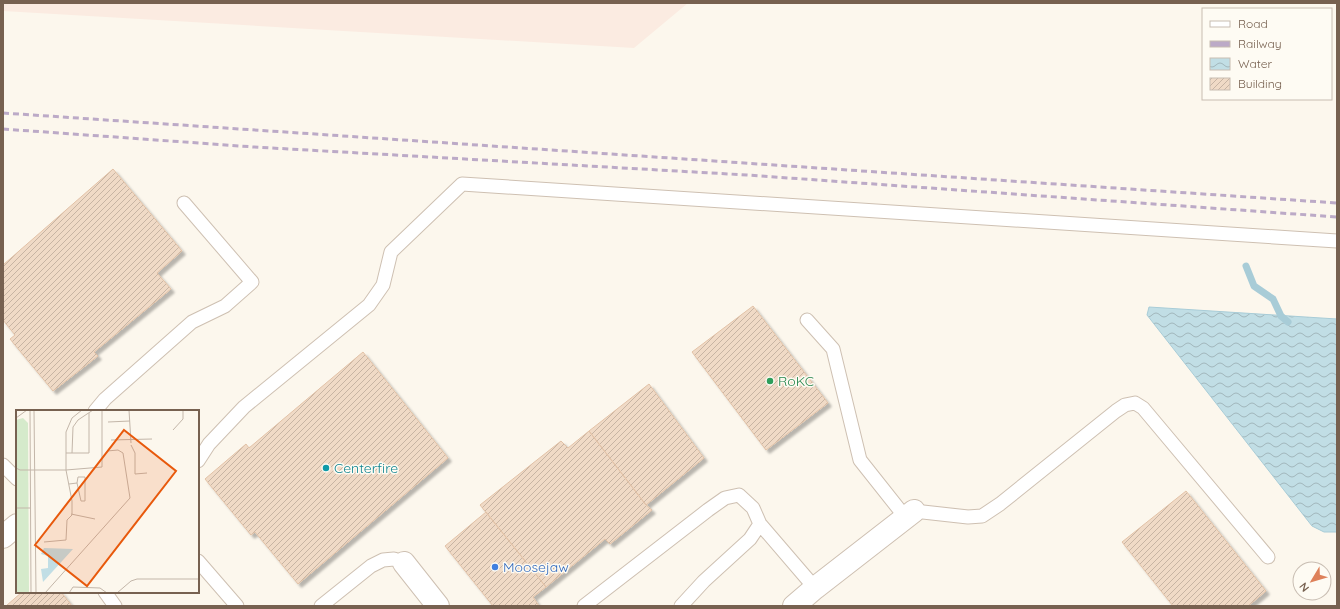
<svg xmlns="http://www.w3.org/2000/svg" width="1340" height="609" font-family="Quicksand,sans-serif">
	<defs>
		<pattern id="water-waves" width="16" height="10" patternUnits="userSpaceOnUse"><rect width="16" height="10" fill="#c1dee5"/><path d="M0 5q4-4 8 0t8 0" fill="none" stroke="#a2b7bc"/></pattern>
		<pattern id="building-hatch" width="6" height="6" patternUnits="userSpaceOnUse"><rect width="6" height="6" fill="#f0dac6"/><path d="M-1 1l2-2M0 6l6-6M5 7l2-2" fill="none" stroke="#c7b4a3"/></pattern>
		<filter id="shadow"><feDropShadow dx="3.5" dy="3.5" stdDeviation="1" flood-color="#0004"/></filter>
	</defs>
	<rect width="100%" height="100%" fill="#fcf7ed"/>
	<path fill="#fbebe1" d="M3 3H688L634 48 3 11Z"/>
	<path fill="url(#water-waves)" stroke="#a8ccd7" d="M1149 307 1337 319V532H1324L1312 526 1147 315Z"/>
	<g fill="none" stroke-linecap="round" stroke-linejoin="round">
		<path stroke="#a8ccd7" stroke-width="7" d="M1246 266 1254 286 1273 299 1281 316 1288 322"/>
	</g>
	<path fill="url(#building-hatch)" stroke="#e2c2a7" filter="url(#shadow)" d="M113 169 182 251 157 273 171 289 94 352 98 356 53 391 10 339 15 335 3 320V265Z
		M753 306 828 403 766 450 692 352Z
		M363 352 448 458 298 584 255 532 251 535 205 479 246 444 249 448Z
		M649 384 704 458 646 505 589 431Z
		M589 431 646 505 652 510 610 544 605 539 546 587 480 505 561 441 568 448Z
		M1186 491 1266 591 1248 606H1173L1122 542Z
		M486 512 546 587 533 597 539 606H493L445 546Z
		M22 592H61L72 606H6Z"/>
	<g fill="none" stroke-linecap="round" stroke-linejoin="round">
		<defs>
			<path id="service" d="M807 320 833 349 860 460 906 518
				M95 411 105 399 192 322 225 306 252 282 184 203
				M198 461 209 444 244 407 369 305 383 285 391 252 462 184 1337 241
				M3 465 17 479
				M914 511 968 517 982 516 1000 504 1116 411 1125 405 1135 403 1143 408 1268 557
				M760 524 815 588
				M198 561 237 606
				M105 592 115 606
				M321 606 371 566 383 560 394 559 404 563
				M584 606 708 510 725 498 739 495 753 508 760 524 750 539 704 581 681 606"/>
			<path id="minor" d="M3 537 17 525
				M404 563 438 606
				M794 606 815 588 914 511"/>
		</defs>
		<use href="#service" stroke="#cec0b2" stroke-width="15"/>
		<use href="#minor" stroke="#cec0b2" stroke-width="24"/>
		<use href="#service" stroke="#fff" stroke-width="13"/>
		<use href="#minor" stroke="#fff" stroke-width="22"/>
		<path stroke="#bcaac7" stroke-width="3" stroke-dasharray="6 4" stroke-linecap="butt" d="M3 113 1337 203
			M3 129 254 147 747 175 1337 217"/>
	</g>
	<circle fill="#2e9e5b" stroke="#fefbf3" stroke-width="1.5" cx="770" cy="381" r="4"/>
	<circle fill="#0f9aa8" stroke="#fefbf3" stroke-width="1.5" cx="326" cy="468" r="4"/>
	<circle fill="#3f7fe0" stroke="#fefbf3" stroke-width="1.5" cx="495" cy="567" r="4"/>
	<g text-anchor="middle" stroke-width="3" stroke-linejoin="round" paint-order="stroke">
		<g font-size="14" fill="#27864d" stroke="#fefbf3" text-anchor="start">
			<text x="778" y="386">RoKC</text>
		</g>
		<g font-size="14" fill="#0d838f" stroke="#fefbf3" text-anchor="start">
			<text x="334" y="473">Centerfire</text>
		</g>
		<g font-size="14" fill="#366cbe" stroke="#fefbf3" text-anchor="start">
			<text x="503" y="572">Moosejaw</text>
		</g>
	</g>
	<g transform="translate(16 410)">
		<rect width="183" height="183" fill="#fcf7ed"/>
		<path d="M7 8 12 13 13 182 0 183V10Z" fill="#d5eacb"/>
		<path d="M28 138 57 139 27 172 25 159 32 158V146L25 144Z" fill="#c1dee5"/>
		<path fill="none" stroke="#c3b6a9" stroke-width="1" d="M14 0 15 183M18 0 20 183M113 0 115 33M0 8 11 0M92 12 114 11M157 20 167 9V0M95 30 136 29M115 35 119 43V64L131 63M50 43H73V3M56 43 57 17 62 10 77 0M0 58 4 60H50L86 57V0M53 74 61 73 62 67H69V91H65L61 73M0 98H14M55 104 79 109M28 132 50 130 51 110 56 105V91L50 60V22L56 8 66 0M29 183 114 88 107 43 102 40 91 41M53 183 57 177 84 178 91 183M101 183 115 171 121 169H183"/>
		<path fill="#e8590c" fill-opacity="0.15" stroke="#e8590c" stroke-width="2" d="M108 20 160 61 71 176 19 135Z"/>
		<rect width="183" height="183" fill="none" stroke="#776150" stroke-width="2"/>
	</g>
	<rect width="1340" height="609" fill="none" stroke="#776150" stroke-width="8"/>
	<rect x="1202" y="8" width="130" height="92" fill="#fefbf3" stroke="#c8bdb2"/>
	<rect x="1210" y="21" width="20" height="6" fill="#ffffff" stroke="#c8bdb2"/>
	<text x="1238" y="28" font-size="12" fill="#776150">Road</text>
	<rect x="1210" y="41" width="20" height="6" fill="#bcaac7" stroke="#c8bdb2"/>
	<text x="1238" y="48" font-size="12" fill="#776150">Railway</text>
	<rect x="1210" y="58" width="20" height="12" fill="url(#water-waves)" stroke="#c8bdb2"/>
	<text x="1238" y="68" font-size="12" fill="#776150">Water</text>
	<rect x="1210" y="78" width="20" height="12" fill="url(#building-hatch)" stroke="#c8bdb2"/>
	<text x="1238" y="88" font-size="12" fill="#776150">Building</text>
	<g transform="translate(1312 581) rotate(232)"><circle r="19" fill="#fefbf3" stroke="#c8bdb2"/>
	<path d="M0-3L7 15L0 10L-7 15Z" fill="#de815a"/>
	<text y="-6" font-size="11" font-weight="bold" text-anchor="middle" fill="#776150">N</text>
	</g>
</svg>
